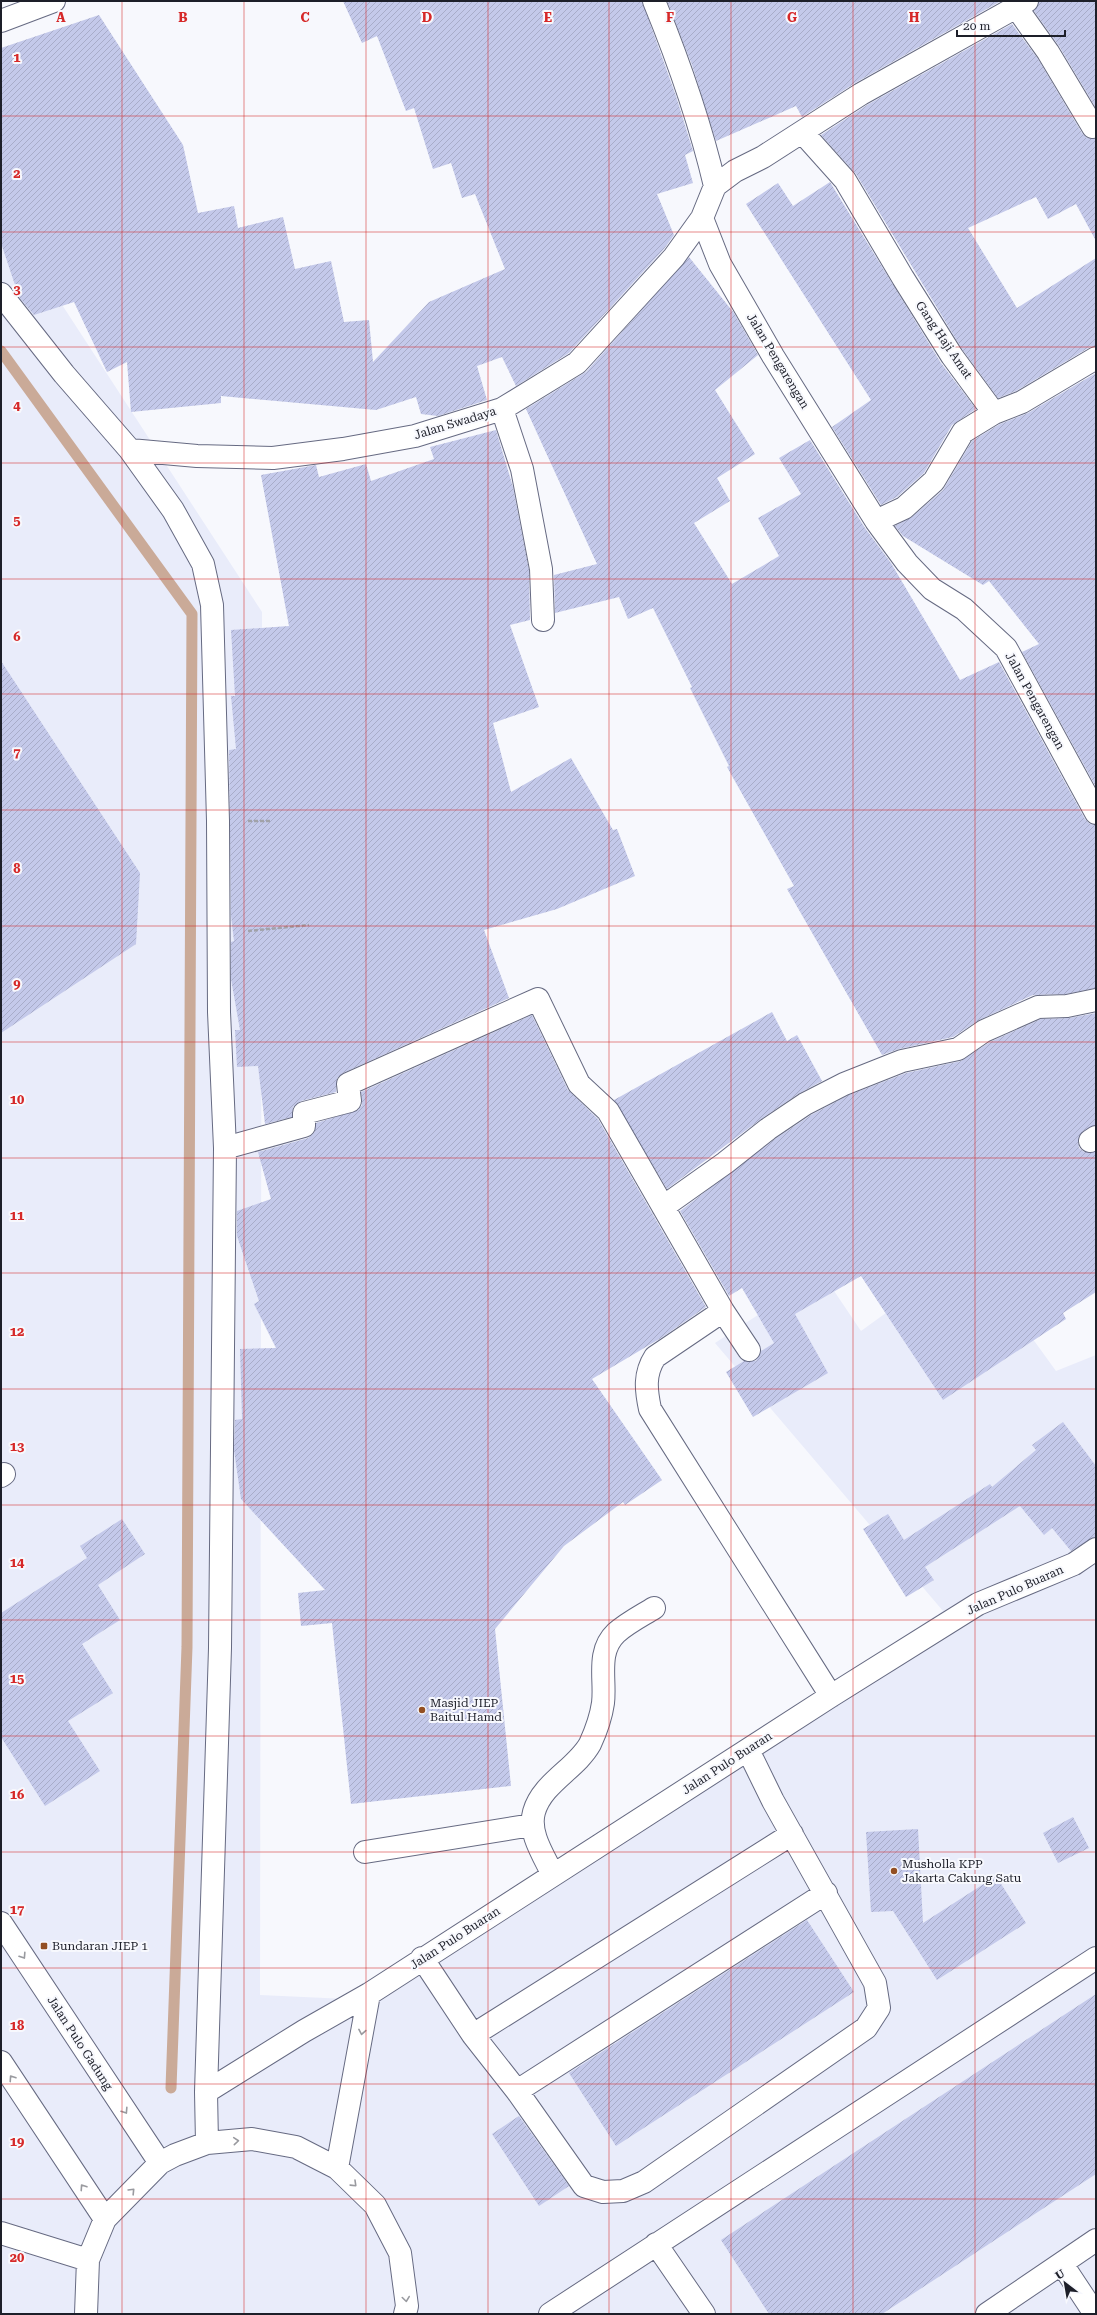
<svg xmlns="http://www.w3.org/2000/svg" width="1097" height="2315" font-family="'Roboto Serif',serif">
	<defs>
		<pattern id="building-hatch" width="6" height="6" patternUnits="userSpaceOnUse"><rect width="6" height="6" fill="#c4c9ea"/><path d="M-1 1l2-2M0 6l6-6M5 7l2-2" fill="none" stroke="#a8acc9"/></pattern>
	</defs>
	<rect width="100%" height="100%" fill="#f7f8fd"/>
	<path fill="#e9ecfa" d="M1 211 262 612 260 1995 347 1999 943 1611 715 1343 822 1273 861 1331 970 1252 1056 1371 1096 1355V2314H1Z"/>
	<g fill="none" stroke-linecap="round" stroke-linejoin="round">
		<path stroke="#caaa98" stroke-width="11" d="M1 351 192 614 187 1647 171 2088"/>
	</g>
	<path fill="url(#building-hatch)" d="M343 1H642L676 96 693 151 685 155 693 183 657 194 674 235 664 249 569 353 516 386 502 357 477 366 487 400 438 416 421 414 416 397 376 410 221 396V403L131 412 127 362 107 372 74 302 34 315 19 297 1 243V48L99 15 183 145 198 213 234 206 238 228 283 217 295 269 331 261 344 322 369 320 373 362 429 302 505 269 475 194 462 198 451 163 433 169 414 108 406 111 377 36 362 43Z
		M667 1H1001L855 83 802 117 796 106 716 141 692 65Z
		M1039 1H1096V108L1059 46 1034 11Z
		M1012 24 1038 59 1082 133 1087 138 1096 139V241L1076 204 1048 219 1036 197 968 228 1017 308 1096 258V346L1090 347 1016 391 998 398 962 349 856 174 821 135 867 105Z
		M830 182 941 363 976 409 952 425 924 473 897 497 881 505 832 427 871 400 746 204 778 183 793 206Z
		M689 257 734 313 758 355 715 390 755 454 717 478 730 501 694 523 732 584 779 556 758 518 801 494 779 458 810 440 865 528 891 563 960 680 999 662 1085 819 1090 824 1096 825V988L1066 994 1033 995 979 1020 953 1037 899 1049 882 1055 787 889 794 886 727 767 729 766 690 688 692 687 653 608 628 619 619 597 555 613 554 575 597 564 526 409 586 372Z
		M1096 373V787L1022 652 1039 644 989 581 983 585 903 536 895 526 912 517 943 490 972 441 1000 424 1028 413Z
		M496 430 513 487 529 570 530 620 510 625 539 707 493 723 511 792 571 758 613 830 617 829 635 876 557 909 484 930 509 998 343 1073 337 1078 336 1092 301 1101 293 1107 292 1117 265 1124 258 1066 237 1067 235 1030H240L231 979V942L234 941 231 916 229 750 236 749 231 696H235L231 630 289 626 261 475 316 465 319 477 366 464 371 481 434 459 430 447Z
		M1 661 140 873 136 944 1 1033Z
		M772 1012 787 1041 797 1035 822 1081 798 1094 761 1119 667 1189 614 1100Z
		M1096 1013V1125L1083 1131 1078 1141 1079 1148 1084 1152H1096V1292L1063 1313 1066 1319 943 1400 861 1276 795 1314 828 1373 753 1417 726 1372 744 1361H756L761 1351 774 1343 742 1288 729 1296 680 1211 775 1139 811 1115 849 1095 906 1073 961 1061 990 1042 1041 1019 1069 1018Z
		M532 1015 568 1090 598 1119 706 1307 661 1338 592 1379 662 1480 625 1505 623 1502 564 1546 495 1629 511 1786 351 1804 332 1623 301 1626 298 1593 325 1590 241 1499 234 1450 235 1420 242 1419 240 1349 276 1348 254 1304 259 1301 237 1236V1211L271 1199 258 1152 308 1138 314 1133 316 1123 358 1110 362 1105 361 1092Z
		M1063 1422 1096 1466V1536L1071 1551 1052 1528 1044 1535 1020 1506 925 1567 934 1580 906 1597 863 1529 888 1514 904 1540 990 1484 992 1487 1036 1450 1032 1445Z
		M122 1519 145 1554 98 1585 120 1620 82 1644 113 1693 68 1721 100 1771 45 1806 1 1737V1613L87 1558 80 1546Z
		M1073 1817 1089 1848 1058 1863 1043 1833Z
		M918 1829 923 1923 996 1876 1026 1923 937 1980 893 1911 871 1912 866 1832Z
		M807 1920 854 1992 616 2146 569 2073Z
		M1096 1994V2174L882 2314H769L721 2240Z
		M519 2116 569 2186 539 2206 492 2134Z"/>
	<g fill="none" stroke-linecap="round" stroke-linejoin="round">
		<defs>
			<path id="minor" d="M654 1C679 62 700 122 715 186
				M1027 1 861 94 763 157 735 171 715 186 702 218 720 264 773 356 876 521 907 563 932 589 964 609 1006 648 1096 813
				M1016 7 1048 52 1093 127
				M1 21 54 1
				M802 132 845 180 903 278 952 356 994 413 963 432 934 481 904 508 876 521
				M1 294 64 374 130 450 173 510 203 564 212 605 218 821 219 1012 225 1148 220 1648 206 2092 207 2143
				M502 409 522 469 541 569 543 620
				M994 413 1022 402 1096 358
				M130 450 197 456 273 458 343 449 415 436 502 409 577 363 674 257 702 218
				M1090 1141 1096 1137
				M225 1148 304 1126V1113L350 1101 348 1084 538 999 579 1084 608 1111 723 1311 749 1350
				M663 1207 725 1163 768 1129 805 1104 844 1084 902 1061 958 1049 984 1031 1038 1007 1067 1006 1096 1000
				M723 1311 655 1357C644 1374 646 1390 650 1409L831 1696
				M1 1476 4 1474
				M365 1852 532 1825
				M553 1875C544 1856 528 1833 534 1812 542 1783 576 1769 590 1744 596 1731 601 1717 603 1703 606 1680 596 1652 616 1633 627 1623 641 1616 654 1608
				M1 1923 160 2163
				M422 1958 473 2035 517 2091 584 2186 603 2192 623 2191 644 2182 866 2028 879 2008 875 1983 773 1801 748 1750
				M473 2035 792 1834
				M1 2062 105 2219
				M517 2091 826 1893
				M206 2092 304 2031 369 1994 831 1696 978 1604 1074 1564 1096 1549
				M337 2168 369 1994
				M1 2233 88 2260
				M656 2244 704 2314
				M1062 2264 1095 2314
				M86 2314 88 2260 105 2219 160 2163 175 2155 207 2143 252 2139 296 2147 337 2168 375 2205 400 2253 407 2306 405 2314
				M550 2314 1096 1958
				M987 2314 1096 2240"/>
		</defs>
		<use href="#minor" stroke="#666a82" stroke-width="24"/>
		<path stroke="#a1a2a9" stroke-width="2.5" stroke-dasharray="4 2" stroke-linecap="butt" d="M248 821H270
			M248 931 309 925"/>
		<use href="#minor" stroke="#fff" stroke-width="22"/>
	</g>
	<defs><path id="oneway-chevron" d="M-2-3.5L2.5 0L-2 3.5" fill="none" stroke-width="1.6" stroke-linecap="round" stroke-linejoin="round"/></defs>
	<g stroke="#999a9f">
		<use href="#oneway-chevron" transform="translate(23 1956) rotate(57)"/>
		<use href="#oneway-chevron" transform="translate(362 2032) rotate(100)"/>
		<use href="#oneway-chevron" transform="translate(12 2078) rotate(-124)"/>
		<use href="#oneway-chevron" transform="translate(125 2111) rotate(57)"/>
		<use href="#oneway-chevron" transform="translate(236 2141) rotate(-5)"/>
		<use href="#oneway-chevron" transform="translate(354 2184) rotate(44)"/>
		<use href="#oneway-chevron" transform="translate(83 2187) rotate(-124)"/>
		<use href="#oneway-chevron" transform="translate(132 2191) rotate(-46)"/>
		<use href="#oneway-chevron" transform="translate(406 2299) rotate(82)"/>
	</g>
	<path fill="none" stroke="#d62828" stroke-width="1" stroke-opacity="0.55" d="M122 1V2314M244 1V2314M366 1V2314M488 1V2314M609 1V2314M731 1V2314M853 1V2314M975 1V2314M1 116H1096M1 232H1096M1 347H1096M1 463H1096M1 579H1096M1 694H1096M1 810H1096M1 926H1096M1 1042H1096M1 1158H1096M1 1273H1096M1 1389H1096M1 1505H1096M1 1620H1096M1 1736H1096M1 1852H1096M1 1968H1096M1 2084H1096M1 2199H1096"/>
	<g fill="#934f23" stroke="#f7f8fd" stroke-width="1.5">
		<circle cx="422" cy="1710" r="4"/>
		<circle cx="894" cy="1871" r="4"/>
		<rect x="40" y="1942" width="8" height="8" rx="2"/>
	</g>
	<g text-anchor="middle" stroke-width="4" stroke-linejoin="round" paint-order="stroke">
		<g font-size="12" fill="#1d1f29" stroke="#f7f8fd">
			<text transform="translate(944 340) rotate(56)" y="4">Gang Haji Amat</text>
			<text transform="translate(778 361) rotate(59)" y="4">Jalan Pengarengan</text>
			<text transform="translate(455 423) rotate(-17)" y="4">Jalan Swadaya</text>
			<text transform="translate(1035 701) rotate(61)" y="4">Jalan Pengarengan</text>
			<text transform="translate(1015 1590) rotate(-24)" y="4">Jalan Pulo Buaran</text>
			<text transform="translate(727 1763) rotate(-33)" y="4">Jalan Pulo Buaran</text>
			<text transform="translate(455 1938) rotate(-33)" y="4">Jalan Pulo Buaran</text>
			<text transform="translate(80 2043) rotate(57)" y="4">Jalan Pulo Gadung</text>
		</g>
		<g font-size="12" fill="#1d1f29" stroke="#f7f8fd" text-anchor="start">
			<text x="430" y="1707">Masjid JIEP<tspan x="430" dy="14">Baitul Hamd</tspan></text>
			<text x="902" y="1868">Musholla KPP<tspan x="902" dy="14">Jakarta Cakung Satu</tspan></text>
			<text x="52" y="1950">Bundaran JIEP 1</text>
		</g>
	</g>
	<g font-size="13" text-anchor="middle" font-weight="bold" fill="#d62828" stroke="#f7f8fd" stroke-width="4" stroke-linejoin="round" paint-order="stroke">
		<text x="61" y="22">A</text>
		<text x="183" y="22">B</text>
		<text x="305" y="22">C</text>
		<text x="427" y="22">D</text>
		<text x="548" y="22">E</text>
		<text x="670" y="22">F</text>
		<text x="792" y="22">G</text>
		<text x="914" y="22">H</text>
		<text x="17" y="62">1</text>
		<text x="17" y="178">2</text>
		<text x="17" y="294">3</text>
		<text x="17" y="410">4</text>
		<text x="17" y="525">5</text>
		<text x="17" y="641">6</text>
		<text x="17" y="757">7</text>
		<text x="17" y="873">8</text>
		<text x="17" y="988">9</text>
		<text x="17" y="1104">10</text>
		<text x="17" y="1220">11</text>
		<text x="17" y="1336">12</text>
		<text x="17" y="1451">13</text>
		<text x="17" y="1567">14</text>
		<text x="17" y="1683">15</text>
		<text x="17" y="1799">16</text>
		<text x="17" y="1914">17</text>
		<text x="17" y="2030">18</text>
		<text x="17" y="2146">19</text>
		<text x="17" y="2262">20</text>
	</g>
	<rect width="1097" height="2315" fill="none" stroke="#1d1f29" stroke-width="4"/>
	<g transform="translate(1065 2283) rotate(329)" stroke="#f7f8fd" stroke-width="3" paint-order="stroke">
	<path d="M0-3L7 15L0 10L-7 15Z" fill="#1d1f29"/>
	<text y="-6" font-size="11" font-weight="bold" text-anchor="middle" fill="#1d1f29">U</text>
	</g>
	<path d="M957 30v6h108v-6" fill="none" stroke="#1d1f29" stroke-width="2"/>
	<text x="963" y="30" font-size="12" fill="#1d1f29" stroke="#f7f8fd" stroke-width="3" paint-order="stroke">20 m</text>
</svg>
